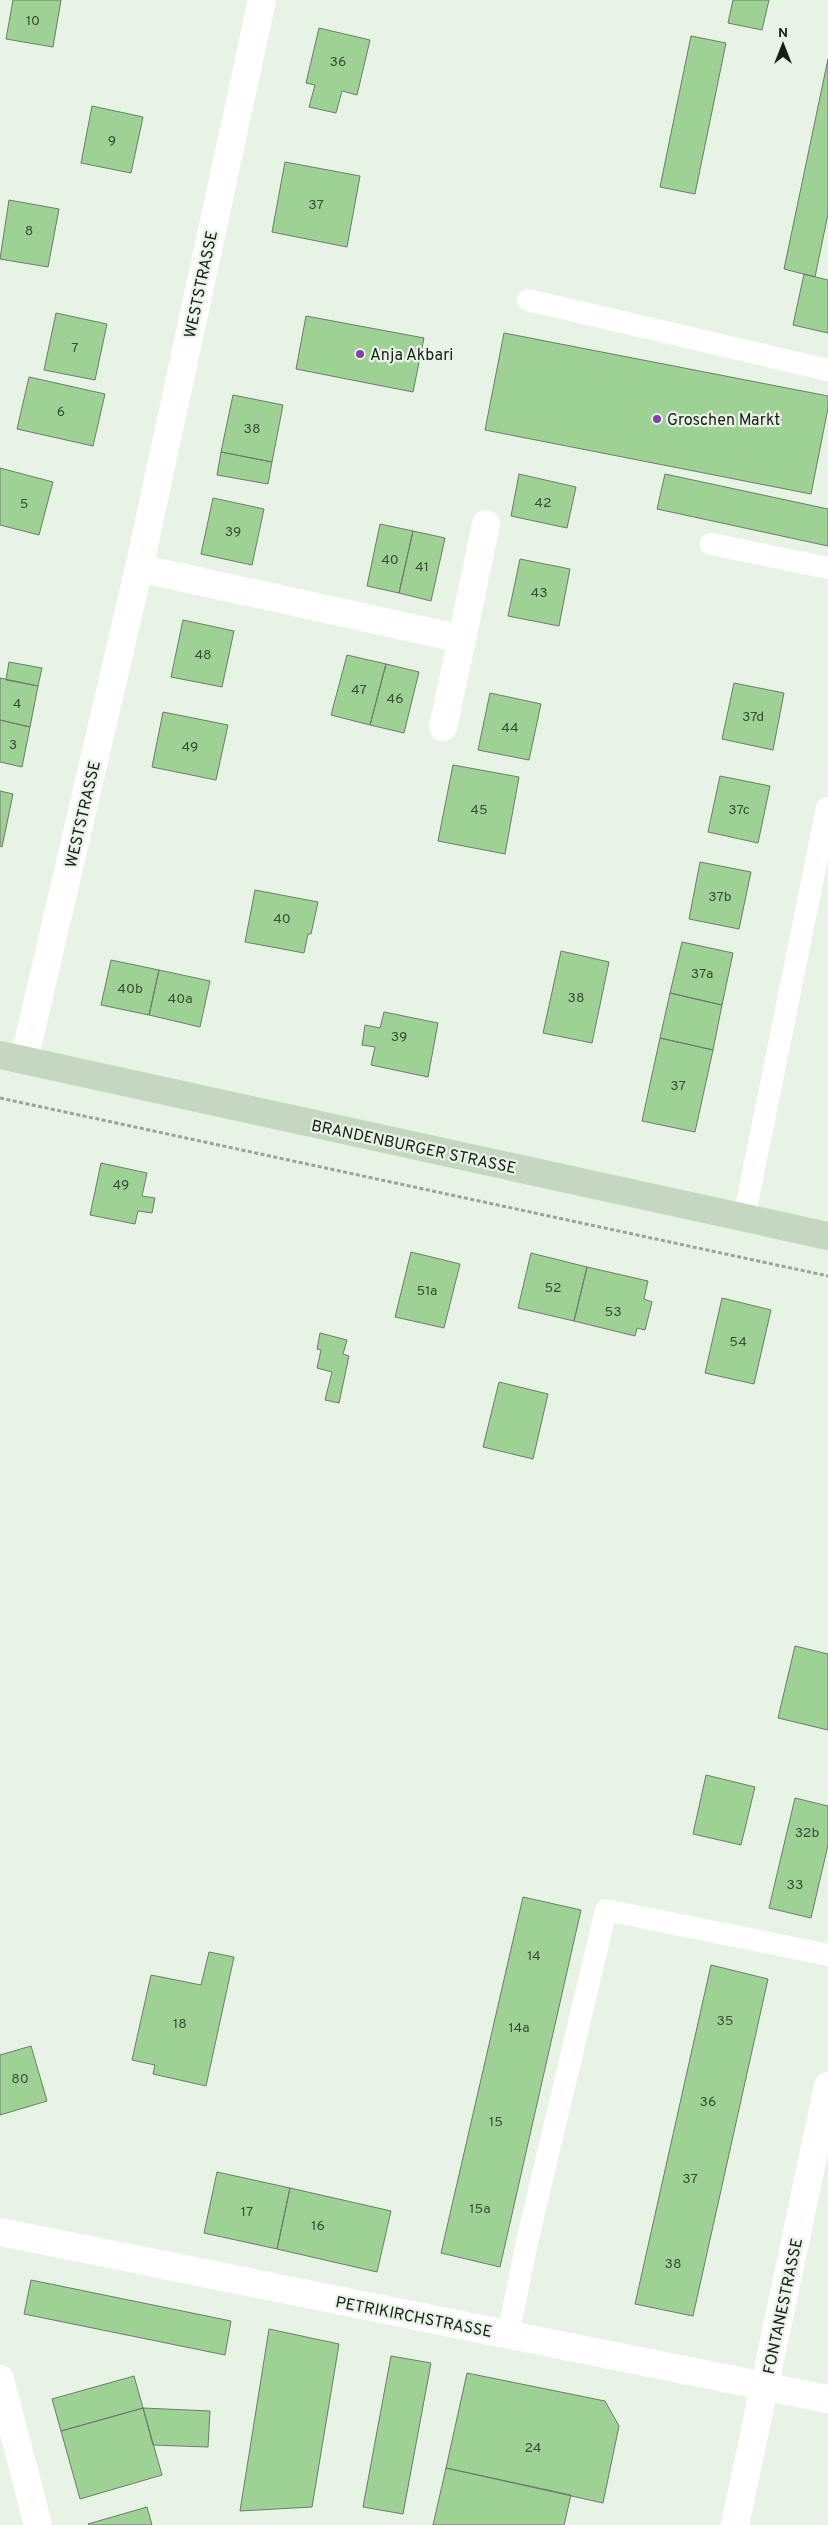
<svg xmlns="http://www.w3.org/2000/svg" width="828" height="2525" font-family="Overpass,sans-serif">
	<rect width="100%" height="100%" fill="#e7f4e5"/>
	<path fill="#9ed295" stroke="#6e796c" d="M13 0H61L53 47 6 39Z
		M733 0H769L762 30 728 23Z
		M319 28 370 40 357 95 342 91 336 113 309 107 315 85 306 83Z
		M691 36 726 43 695 194 660 187Z
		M828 59V214L815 277 784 269Z
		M92 106 143 117 131 173 81 163Z
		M285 162 360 176 347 247 272 232Z
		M9 200 59 209 48 267 0 259Z
		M804 274 828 280V333L793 325Z
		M56 313 107 324 95 380 44 370Z
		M306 316 424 338 413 392 296 369Z
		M504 333 828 396V408L811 494 485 430Z
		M29 377 105 394 93 446 17 429Z
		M233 395 283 405 272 462 221 452Z
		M221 452 272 462 268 484 217 475Z
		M0 468 53 482 39 535 0 525Z
		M519 474 576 487 567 528 511 516Z
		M665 474 828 509V546L657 509Z
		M213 498 264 509 252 565 201 554Z
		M380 524 413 531 399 593 367 586Z
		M413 531 445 538 431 601 399 593Z
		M520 559 570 569 559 626 508 616Z
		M183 620 234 631 222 687 171 677Z
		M347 655 386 664 370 725 331 715Z
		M9 662 42 668 38 686 6 680Z
		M386 664 419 672 404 733 370 725Z
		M0 678 38 686 30 727 0 720Z
		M734 683 784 693 773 750 722 739Z
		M490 693 541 704 529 760 478 750Z
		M163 712 228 725 216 780 152 767Z
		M0 720 30 727 22 767 0 762Z
		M453 765 519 777 505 854 438 841Z
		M720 776 770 786 758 843 708 832Z
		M0 791 13 794 2 847 0 846Z
		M700 862 751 872 739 929 689 919Z
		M255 890 318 902 311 934H308L304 953 245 942Z
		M682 942 733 953 722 1005 670 993Z
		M561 951 609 962 592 1043 543 1033Z
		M111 960 159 970 149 1015 101 1005Z
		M159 970 210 981 200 1027 149 1015Z
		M670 993 722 1005 713 1050 660 1038Z
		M384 1012 438 1023 428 1077 371 1065 375 1047 362 1045 365 1025 380 1028Z
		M660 1038 713 1050 695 1132 642 1121Z
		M101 1163 147 1173 142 1196 155 1198 152 1213 138 1211 135 1224 90 1215Z
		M411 1252 460 1264 444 1328 395 1317Z
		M531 1253 587 1267 574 1321 518 1308Z
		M587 1267 648 1281 644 1299 652 1302 645 1330 637 1328 635 1336 574 1321Z
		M722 1298 771 1310 754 1384 705 1373Z
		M320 1333 347 1340 343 1354 349 1356 339 1403 325 1400 332 1372 317 1368 321 1350 317 1349Z
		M499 1382 548 1394 533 1459 483 1447Z
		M795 1646 828 1654V1730L778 1718Z
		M706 1775 755 1787 741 1845 693 1834Z
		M795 1798 828 1806V1845L811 1918 769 1908Z
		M523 1897 581 1910 500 2267 441 2253Z
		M209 1952 234 1957 206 2086 153 2074 155 2065 132 2060 151 1975 201 1985Z
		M711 1965 768 1979 693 2316 635 2304Z
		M31 2046 47 2101 0 2115V2055Z
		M217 2172 290 2188 277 2249 204 2233Z
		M290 2188 391 2211 377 2272 277 2249Z
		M31 2280 231 2321 225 2355 24 2314Z
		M269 2329 339 2344 312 2507 240 2511Z
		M391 2356 431 2363 403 2514 363 2507Z
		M467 2373 605 2401 619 2426 603 2503 446 2468Z
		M134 2376 143 2408 61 2431 52 2399Z
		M143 2408 162 2475 80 2499 61 2431Z
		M143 2408 210 2411 208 2447 153 2445Z
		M446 2468 571 2495 564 2525H433Z
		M147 2507 152 2525H89L88 2524Z"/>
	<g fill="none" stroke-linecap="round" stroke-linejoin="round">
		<path stroke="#99a398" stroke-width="3" stroke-dasharray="4 2.5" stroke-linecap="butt" d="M0 1098 828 1276"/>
		<path stroke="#fff" stroke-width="22" d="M528 300 828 370
			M711 544 828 568
			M744 1218 827 808
			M508 2335 527 2242 606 1910 828 1955"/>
		<path stroke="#fff" stroke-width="28" d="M139 568 462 639 486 524
			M443 727 462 639
			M24 1060 139 568 262 0
			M0 2232 828 2399
			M0 2379 38 2525
			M735 2525 828 2086"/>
		<path stroke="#c5d7c1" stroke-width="28" d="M0 1055 828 1236"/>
	</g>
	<g fill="#833fb2" stroke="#e7f4e5" stroke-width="2">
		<circle cx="360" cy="354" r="5"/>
		<circle cx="657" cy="419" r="5"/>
	</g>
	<g text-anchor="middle" stroke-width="4.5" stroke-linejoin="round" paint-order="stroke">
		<g font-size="14" fill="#3a4b38">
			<text x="33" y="25">10</text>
			<text x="338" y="66">36</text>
			<text x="112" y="145">9</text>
			<text x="316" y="209">37</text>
			<text x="29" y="235">8</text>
			<text x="75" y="352">7</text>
			<text x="61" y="416">6</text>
			<text x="252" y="433">38</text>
			<text x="543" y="507">42</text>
			<text x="24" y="508">5</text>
			<text x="233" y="536">39</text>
			<text x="390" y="564">40</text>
			<text x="422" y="571">41</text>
			<text x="539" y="597">43</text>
			<text x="203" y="659">48</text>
			<text x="359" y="694">47</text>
			<text x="395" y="703">46</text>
			<text x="17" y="708">4</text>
			<text x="753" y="721">37d</text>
			<text x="510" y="732">44</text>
			<text x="13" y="749">3</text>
			<text x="190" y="751">49</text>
			<text x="479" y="814">45</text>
			<text x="739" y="814">37c</text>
			<text x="720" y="901">37b</text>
			<text x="282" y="923">40</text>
			<text x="702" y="978">37a</text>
			<text x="130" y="993">40b</text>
			<text x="576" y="1002">38</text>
			<text x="180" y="1003">40a</text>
			<text x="399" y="1041">39</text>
			<text x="678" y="1090">37</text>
			<text x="121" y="1189">49</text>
			<text x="553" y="1292">52</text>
			<text x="427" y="1295">51a</text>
			<text x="613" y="1316">53</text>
			<text x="738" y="1346">54</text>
			<text x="807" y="1837">32b</text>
			<text x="795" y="1889">33</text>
			<text x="534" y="1960">14</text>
			<text x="725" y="2025">35</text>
			<text x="180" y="2028">18</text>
			<text x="519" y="2032">14a</text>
			<text x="20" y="2083">80</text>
			<text x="708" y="2106">36</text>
			<text x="496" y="2126">15</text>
			<text x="690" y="2183">37</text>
			<text x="480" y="2213">15a</text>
			<text x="247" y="2216">17</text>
			<text x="318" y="2230">16</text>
			<text x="673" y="2268">38</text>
			<text x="533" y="2452">24</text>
		</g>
		<g font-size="16" fill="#191e19" stroke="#e7f4e5">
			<text transform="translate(200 284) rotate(-78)" y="6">WESTSTRASSE</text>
			<text transform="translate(82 814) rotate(-77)" y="6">WESTSTRASSE</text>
			<text transform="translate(414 1146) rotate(12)" y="6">BRANDENBURGER STRASSE</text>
			<text transform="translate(782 2306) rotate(-78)" y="6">FONTANESTRASSE</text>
			<text transform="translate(414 2316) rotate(11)" y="6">PETRIKIRCHSTRASSE</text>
		</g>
		<g font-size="16" fill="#191e19" stroke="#e7f4e5" text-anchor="start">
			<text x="370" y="360">Anja Akbari</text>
			<text x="667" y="425">Groschen Markt</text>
		</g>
	</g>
	<g transform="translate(783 45)" stroke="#e7f4e5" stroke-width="4" paint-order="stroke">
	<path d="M0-4L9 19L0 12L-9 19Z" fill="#191e19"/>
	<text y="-8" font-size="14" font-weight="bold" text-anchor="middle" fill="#191e19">N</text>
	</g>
</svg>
